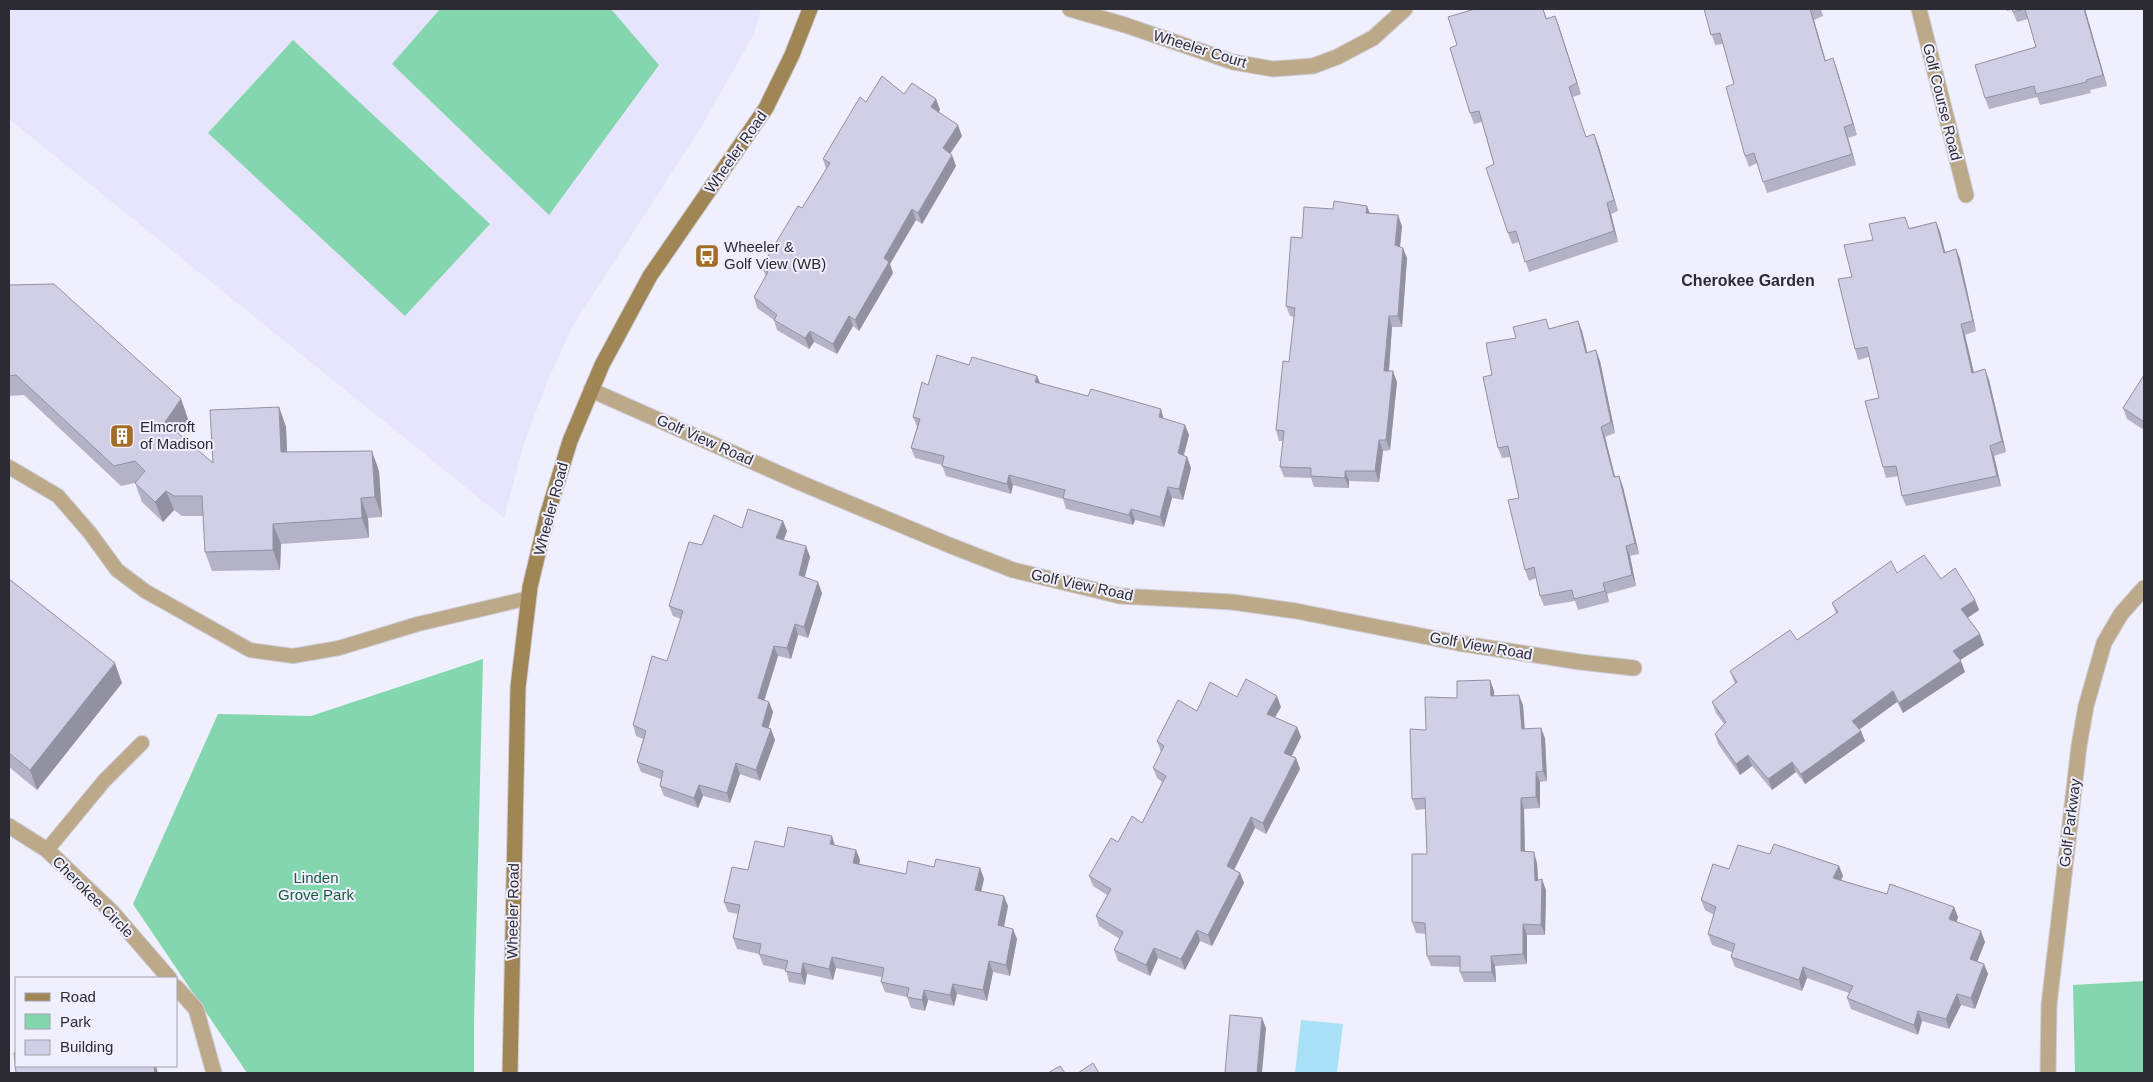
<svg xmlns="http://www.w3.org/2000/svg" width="2153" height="1082" font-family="Arial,sans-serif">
	<rect width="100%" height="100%" fill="#f0effd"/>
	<path fill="#e7e4fd" d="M9 9H761L754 34 700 129 572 327 548 380 524 443 504 518 9 119Z"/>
	<path fill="#83d6ad" d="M440 9H611L659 65 549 215 392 64Z
		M293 40 490 224 405 316 208 133Z
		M483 659 474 1023V1073H247L133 904 218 714 311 716Z
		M2144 981V1073H2075L2073 985Z"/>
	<path fill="#a8e1f5" d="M1301 1020 1343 1024 1337 1073H1295Z"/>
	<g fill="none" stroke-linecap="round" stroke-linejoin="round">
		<defs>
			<path id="lane" d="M9 467 58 496 90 533 117 570 145 591 250 650 293 656 339 648 418 624 529 598
				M47 850 104 781 142 743"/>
			<path id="street" d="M1070 9 1125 25 1233 62 1273 69 1313 66 1337 57 1373 38 1405 9
				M1919 9 1966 195
				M591 390 796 481 949 545 1013 570 1120 596 1232 602 1296 611 1458 643 1580 662 1634 668
				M9 826 47 850 112 912 169 978
				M176 987 196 1009 214 1073
				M2048 1073 2049 1005 2079 746 2086 706 2104 643 2121 614 2144 588"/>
			<path id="secondary" d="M510 1073 518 687 530 587 547 516 570 441 602 365 650 276 766 108 792 55 810 9"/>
		</defs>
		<use href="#lane" stroke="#cdccd9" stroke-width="16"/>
		<use href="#street" stroke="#cdccd9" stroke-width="17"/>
		<use href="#secondary" stroke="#cdccd9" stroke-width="17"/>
		<use href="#lane" stroke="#bba989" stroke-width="14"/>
		<use href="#street" stroke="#bba989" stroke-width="15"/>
		<use href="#secondary" stroke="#a08655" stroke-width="15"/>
	</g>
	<path fill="#b4b2c6" d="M1475 9H1543L1547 19 1555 16 1581 94 1573 97 1586 137 1598 144 1618 211 1611 214 1618 242 1529 272 1519 242 1512 244 1508 233 1494 164 1482 122 1474 124 1470 113 1457 45Z
		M1704 9H1821L1823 16 1814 20 1825 61 1833 58 1857 135 1848 138 1856 165 1767 193 1757 163 1749 167 1745 156 1734 84 1723 44 1715 45Z
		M2006 9H2085L2107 86 2090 90 2091 93 2040 105 2037 97 1989 109 1985 98 2036 47 2028 19 2017 22 2012 10 2007 11Z
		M904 94 936 99 940 110 938 112 962 136 950 154 956 166 922 224 916 220 890 264 893 273 859 331 853 326 837 354 814 342 809 349 777 330 774 320 757 308 754 297 766 277 762 266 802 208 826 169 823 159 866 102Z
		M1370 214 1402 226 1400 247 1407 258 1402 327H1392L1389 371 1397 382 1390 450 1383 451 1379 482 1349 481V488L1314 487 1311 478 1284 477 1280 467 1283 441H1279L1276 430 1289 362 1294 317 1290 316 1286 306 1302 238Z
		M1936 222 1940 232 1945 252 1956 249 1960 259 1976 331 1965 335 1974 372 1985 369 1989 380 2006 452 1994 456 2001 486 1906 506 1902 496 1898 476 1886 478 1883 467 1879 398 1869 357 1858 360 1855 349 1873 240 1909 228Z
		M9 285 181 399 188 419 178 433 213 463 279 407 286 427 287 452 379 471 382 517 368 518 369 538 281 544 280 570 212 571 205 552 203 516H182L174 510 163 522 142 502 135 483 121 486 24 395 9 396Z
		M1578 321 1582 331 1587 352 1600 361 1615 433 1605 437 1615 477 1619 476 1623 487 1639 554 1630 556 1636 586 1607 594 1609 602 1578 610 1575 601 1544 606 1540 596 1536 578 1529 581 1525 570 1519 498 1510 457 1502 458 1498 448 1492 375 1516 338Z
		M969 365 1037 376 1040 383 1185 425 1189 435 1184 456 1187 457 1191 468 1183 500 1172 498 1164 527 1135 520 1133 525 1066 509 1063 499 1013 485 1011 494 946 476 942 465 915 458 911 448 917 427 913 417 928 385Z
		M2144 375V430L2127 419 2123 408Z
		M783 521 787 531 784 540 806 546 810 557 805 577 822 593 808 638 798 635 791 659 778 656 764 700 769 702 773 712 768 728 775 740 760 781 740 774 730 803 703 796 698 808 664 796 660 786 661 779 641 772 637 762 643 739 636 736 633 725 667 661 681 619 673 616 669 606 702 545Z
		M1897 573 1941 579 1975 600 1979 610 1968 618 1984 645 1960 660 1965 672 1903 713 1897 702 1859 729 1865 741 1805 784 1796 772 1772 790 1752 766 1740 775 1718 744 1715 734 1724 724 1716 713 1712 702 1735 684 1730 671 1797 640 1836 613 1832 603Z
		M9 579 122 683 37 790 9 767Z
		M1490 680 1494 691V696L1523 705 1525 729 1545 738 1547 781 1540 782V808L1524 809 1525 851 1537 863 1538 880 1546 890 1545 935H1527V964L1495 966 1496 982H1464L1460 972V967L1431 966 1427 956 1426 934 1416 933 1412 922 1427 854 1425 809 1416 810 1412 799 1426 730 1457 698Z
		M1237 697 1281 707 1275 717 1297 727 1301 737 1291 756 1296 758 1300 769 1266 834 1255 828 1234 869 1240 873 1244 883 1212 946 1200 941 1185 970 1158 958 1150 976 1118 961 1114 950 1120 939 1099 926 1096 916 1107 895 1093 886 1089 876 1118 842 1142 823 1162 782 1157 778 1153 768 1161 752 1157 741 1197 711Z
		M835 845 856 850 860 860 859 864 906 874 934 867 980 868 984 879 981 891 1008 906 1004 927 1017 939 1010 976 993 972 987 1001 957 994 954 1006 928 1000 925 1011 911 1008 907 997 885 992 881 982 882 977 836 968 833 980 807 974 805 985 789 982 786 970 763 965 759 954 737 949 733 938 738 914 728 912 724 902 748 870 784 847Z
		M1770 854 1839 866 1843 876 1841 880 1887 894 1954 907 1958 917 1957 922 1985 942 1977 961 1984 964 1988 974 1975 1009 1961 1005 1949 1029 1922 1021 1918 1035 1851 1009 1847 998 1849 993 1807 978 1802 991 1735 967 1731 957 1732 952 1712 945 1708 934 1714 915 1705 910 1701 900 1729 869Z"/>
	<path fill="#9291a1" d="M1810 9 1814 20 1829 72 1825 61Z
		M2084 9H2085L2107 86 2103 75Z
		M1555 16 1559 26 1581 94 1577 83Z
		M1833 58 1837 69 1857 135 1853 124Z
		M936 99 940 110 935 118 931 107Z
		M958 125 962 136 947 158 943 148Z
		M1844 127 1848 138 1856 165 1852 154Z
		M1594 134 1598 144 1618 211 1614 200Z
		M952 155 956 166 922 224 918 213Z
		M1607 203 1611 214 1618 242 1614 231Z
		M1367 206 1371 216 1366 213Z
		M912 209 916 220 890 264 893 273 859 331 855 320 884 258Z
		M1398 215 1402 226 1399 256 1395 245Z
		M1936 222 1940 232 1948 263 1944 253Z
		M1403 248 1407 258 1402 327 1398 316Z
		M1956 249 1960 259 1976 331 1973 321Z
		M849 316 853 326 837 354 833 344Z
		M1389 316 1392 327 1388 382 1384 371Z
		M1578 321 1582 331 1590 363 1586 353Z
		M1961 324 1965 335 1976 383 1972 373Z
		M810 331 814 342 809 349 805 338Z
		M1596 350 1600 361 1615 433 1611 422Z
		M1985 369 1989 380 2006 452 2002 441Z
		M1393 371 1397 382 1390 450 1386 440Z
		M1037 376 1041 386 1035 382Z
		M181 399 188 419 172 441 165 422Z
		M279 407 286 427 288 472 281 452Z
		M1161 409 1164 420 1159 417Z
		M1185 425 1189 435 1181 464 1178 453Z
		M1601 427 1605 437 1618 488 1614 477Z
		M1379 440 1383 451 1379 482 1375 471Z
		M1990 446 1994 456 2001 486 1997 476Z
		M372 451 379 471 382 517 375 497Z
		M1187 457 1191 468 1183 500 1179 489Z
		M1345 471 1349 481V488L1345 478Z
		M1009 475 1013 485 1011 494 1007 484Z
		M1619 476 1623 487 1639 554 1635 543Z
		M1168 487 1172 498 1164 527 1160 517Z
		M166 491 174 510 163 522 155 502Z
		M361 498 368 518 369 538 362 518Z
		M1131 509 1135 520 1133 525 1129 515Z
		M783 521 787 531 780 548 776 538Z
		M273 524 281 544 280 570 273 550Z
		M806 546 810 557 802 586 799 575Z
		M1626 546 1630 556 1636 586 1632 575Z
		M818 582 822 593 808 638 804 627Z
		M1603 583 1607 594 1609 602 1605 591Z
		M1975 600 1979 610 1965 619 1961 609Z
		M795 624 798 635 791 659 787 648Z
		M1980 634 1984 645 1957 662 1953 651Z
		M774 646 778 656 762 708 758 698Z
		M1961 661 1965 672 1903 713 1899 703Z
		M115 663 122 683 37 790 30 770Z
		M1490 680 1494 691 1495 707 1491 696Z
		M1893 691 1897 702 1856 732 1852 721Z
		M1519 695 1523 705 1525 740 1522 729Z
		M1277 696 1281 707 1271 724 1267 714Z
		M769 702 773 712 766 737 762 726Z
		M1297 727 1301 737 1288 764 1284 753Z
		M1541 728 1545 738 1547 781 1543 771Z
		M771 729 775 740 760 781 756 770Z
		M1861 731 1865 741 1805 784 1801 774Z
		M1748 755 1752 766 1740 775 1736 764Z
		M1296 758 1300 769 1266 834 1263 823Z
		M1792 762 1796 772 1772 790 1768 779Z
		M736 763 740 774 730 803 727 793Z
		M1536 772 1540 782V808L1536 797Z
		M699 785 703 796 698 808 694 798Z
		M1521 798 1524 809 1525 861 1521 851Z
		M1251 817 1255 828 1231 876 1227 866Z
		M832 836 835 846 830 844Z
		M856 850 860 860 857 874 853 863Z
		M1534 852 1537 863 1539 891 1535 881Z
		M1839 866 1843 876 1837 888 1833 878Z
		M980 868 984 879 979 900 975 890Z
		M1240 873 1244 883 1212 946 1208 935Z
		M1542 879 1546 890 1545 935 1541 925Z
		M1004 896 1008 906 1002 936 998 925Z
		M1954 907 1958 917 1953 929 1949 919Z
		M1523 924 1527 935V964L1523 954Z
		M1013 929 1017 939 1010 976 1006 965Z
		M1197 930 1200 941 1185 970 1181 959Z
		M1981 931 1985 942 1974 970 1970 959Z
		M1154 948 1158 958 1150 976 1146 965Z
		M1491 956 1495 966 1496 982 1492 972Z
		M832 957 836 968 833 980 829 969Z
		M989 961 993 972 987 1001 983 990Z
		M803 963 807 974 805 985 801 974Z
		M1984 964 1988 974 1975 1009 1971 998Z
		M1803 967 1807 978 1802 991 1799 980Z
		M953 984 957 994 954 1006 950 995Z
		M924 990 928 1000 925 1011 922 1000Z
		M1957 994 1961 1005 1949 1029 1946 1019Z
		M1918 1011 1922 1021 1918 1035 1914 1025Z
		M1262 1018 1266 1028 1262 1073H1257Z
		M154 1066H156L158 1073H155Z"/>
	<path fill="#d1cfe6" stroke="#9291a1" d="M1475 9H1543L1546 19 1555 16 1577 83 1569 87 1586 137 1594 134 1614 200 1607 203 1614 231 1525 262 1516 231 1508 233 1486 168 1494 164 1479 111 1470 113 1450 48 1457 45 1448 17Z
		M1704 9H1811H1810L1825 61 1833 58 1853 124 1844 127 1852 154 1763 182 1754 153 1745 156 1726 87 1734 84 1720 33 1711 35Z
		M2012 9H2024L2013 12Z
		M2025 9H2084L2103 75 2086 80 2087 82 2036 94 2034 86 1985 98 1975 65 2036 47Z
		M882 76 904 94 912 83 936 99 931 107 958 125 943 148 952 155 918 213 912 209 884 258 889 262 855 320 849 316 833 344 810 331 805 338 774 320 777 315 754 297 768 272 762 266 798 206 802 208 830 163 823 159 860 97 866 102Z
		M1334 201 1367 206 1366 213 1398 215 1395 245 1403 248 1398 316H1389L1384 371H1393L1386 440H1379L1375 471H1345V478L1311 476V468L1280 467 1284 431 1276 430 1283 361 1289 362 1295 308 1286 306 1291 237 1302 238 1304 207 1333 209Z
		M1905 217 1909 229 1936 222 1944 253 1956 249 1973 321 1961 324 1972 373 1985 369 2002 441 1990 446 1997 476 1902 496 1896 466 1883 467 1865 401 1879 398 1867 347 1855 349 1838 279 1852 277 1844 245 1873 240 1869 224Z
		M54 284 181 399 165 422 213 463 210 410 279 407 281 452 372 451 375 497 361 498 362 518 273 524V550L205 552 202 496H174L166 491 155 502 135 483 145 471 135 461 114 466 16 375 9 376V285Z
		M1546 319 1549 329 1578 321 1586 353 1596 350 1611 422 1601 427 1614 477 1619 476 1635 543 1626 546 1632 575 1603 583 1605 591 1574 599 1572 590 1540 596 1534 567 1525 570 1508 500 1519 498 1508 446 1498 448 1483 377 1492 375 1486 343 1516 338 1513 327Z
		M937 355 969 365 972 357 1037 376 1035 382 1088 396 1091 389 1161 409 1159 417 1185 425 1178 453 1187 457 1179 489 1168 487 1160 517 1131 509 1129 515 1063 498 1065 490 1009 475 1007 484 942 466 944 456 911 448 920 419 913 417 922 382 928 385Z
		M2144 375V422L2123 408Z
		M748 509 783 521 776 538 806 546 799 575 818 582 804 627 795 624 787 648 774 646 758 698 769 702 762 726 771 729 756 770 736 763 727 793 699 785 694 798 660 786 663 771 637 762 646 731 633 725 652 656 667 661 683 611 669 606 689 542 702 545 714 515 742 528Z
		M1924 555 1941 579 1955 568 1975 600 1961 609 1980 634 1953 651 1961 661 1899 703 1893 691 1852 721 1861 731 1801 774 1792 762 1768 779 1748 755 1736 764 1715 734 1726 722 1712 702 1737 682 1730 671 1790 630 1797 640 1838 612 1832 603 1891 561 1897 573Z
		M9 579 115 663 30 770 9 753Z
		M1246 679 1277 696 1267 714 1297 727 1284 753 1296 758 1263 823 1251 817 1227 866 1240 873 1208 935 1197 930 1181 959 1154 948 1146 965 1114 950 1123 932 1096 916 1111 889 1089 876 1111 838 1118 842 1132 816 1142 823 1166 776 1153 768 1164 746 1157 741 1178 700 1197 711 1210 682 1237 697Z
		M1490 680 1491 696 1519 695 1522 729 1541 728 1543 771 1536 772V797L1521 798V851L1534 852 1535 881 1542 879 1541 925 1523 924V954L1491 956 1492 972H1460V956H1427L1425 923 1412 922V854H1427L1425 798 1412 799 1410 729 1426 730 1425 697 1457 698V681Z
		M788 827 832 836 830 844 856 850 853 863 906 874 908 861 934 867 936 859 980 868 975 890 1004 896 998 925 1013 929 1006 965 989 961 983 990 953 984 950 995 924 990 922 1000 907 997 909 988 881 982 884 968 832 957 829 969 803 963 801 974 785 971 788 961 759 954 761 944 733 938 740 905 724 902 732 867 748 870 755 841 784 847Z
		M1774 844 1839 866 1833 878 1887 894 1890 884 1954 907 1949 919 1981 931 1970 959 1984 964 1971 998 1957 994 1946 1019 1918 1011 1914 1025 1847 998 1853 986 1803 967 1799 980 1731 957 1735 944 1708 934 1716 907 1701 900 1713 864 1729 869 1738 845 1770 854Z
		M1230 1015 1262 1018 1257 1073H1225Z
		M16 1052V1066H154L155 1073H16L14 1053Z
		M1093 1063 1099 1073H1078Z
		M1060 1066 1065 1073H1048Z"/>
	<defs>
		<symbol id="bus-square" viewBox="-11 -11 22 22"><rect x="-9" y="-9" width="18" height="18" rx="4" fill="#a36c27" stroke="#f0effd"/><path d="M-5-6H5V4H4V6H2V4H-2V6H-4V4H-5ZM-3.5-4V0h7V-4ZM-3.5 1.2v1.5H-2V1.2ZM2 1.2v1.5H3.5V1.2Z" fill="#fff"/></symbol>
		<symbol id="building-square" viewBox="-11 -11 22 22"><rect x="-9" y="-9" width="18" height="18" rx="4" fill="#a36c27" stroke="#f0effd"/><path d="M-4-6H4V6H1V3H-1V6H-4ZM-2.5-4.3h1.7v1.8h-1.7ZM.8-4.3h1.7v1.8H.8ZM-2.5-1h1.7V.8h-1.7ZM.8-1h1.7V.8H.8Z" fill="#fff"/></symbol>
	</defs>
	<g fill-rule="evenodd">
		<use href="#bus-square" x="693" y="242" width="28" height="28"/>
		<use href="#building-square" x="108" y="422" width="28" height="28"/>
	</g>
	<g text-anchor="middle" stroke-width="4" stroke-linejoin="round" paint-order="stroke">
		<g font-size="15" fill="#2c2b34" stroke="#f0effd">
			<text transform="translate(1200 49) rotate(17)" y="5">Wheeler Court</text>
			<text transform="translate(1942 102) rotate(76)" y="5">Golf Course Road</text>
			<text transform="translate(736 152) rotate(-55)" y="5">Wheeler Road</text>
			<text transform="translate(705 440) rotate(24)" y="5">Golf View Road</text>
			<text transform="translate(551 509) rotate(-75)" y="5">Wheeler Road</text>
			<text transform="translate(1082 585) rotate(12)" y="5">Golf View Road</text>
			<text transform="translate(1481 646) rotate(10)" y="5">Golf View Road</text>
			<text transform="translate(2070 823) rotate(-83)" y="5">Golf Parkway</text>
			<text transform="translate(93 897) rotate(45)" y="5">Cherokee Circle</text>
			<text transform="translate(513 911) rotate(-89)" y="5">Wheeler Road</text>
		</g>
		<g font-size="15" fill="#2c2b34" stroke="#f0effd" text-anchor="start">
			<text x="724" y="252">Wheeler &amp;<tspan x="724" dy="17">Golf View (WB)</tspan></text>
			<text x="140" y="432">Elmcroft<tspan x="140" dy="17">of Madison</tspan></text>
		</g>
		<g font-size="15" fill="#175c3f" stroke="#f0effd">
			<text x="316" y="883">Linden<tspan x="316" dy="17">Grove Park</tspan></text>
		</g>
		<g font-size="16" font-weight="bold" fill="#2c2b34" stroke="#f0effd">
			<text x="1748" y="286">Cherokee Garden</text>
		</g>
	</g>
	<rect width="2153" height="1082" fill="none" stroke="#2c2b34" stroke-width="20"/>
	<rect x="15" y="977" width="162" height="90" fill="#f0effd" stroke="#a2a1ad"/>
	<rect x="25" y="993" width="25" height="8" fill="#a08655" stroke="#a2a1ad"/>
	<text x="60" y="1002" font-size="15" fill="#2c2b34">Road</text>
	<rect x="25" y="1014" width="25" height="15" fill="#83d6ad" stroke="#a2a1ad"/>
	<text x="60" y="1027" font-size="15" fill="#2c2b34">Park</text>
	<rect x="25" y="1040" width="25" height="15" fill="#d1cfe6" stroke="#a2a1ad"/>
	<text x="60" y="1052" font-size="15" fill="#2c2b34">Building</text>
</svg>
